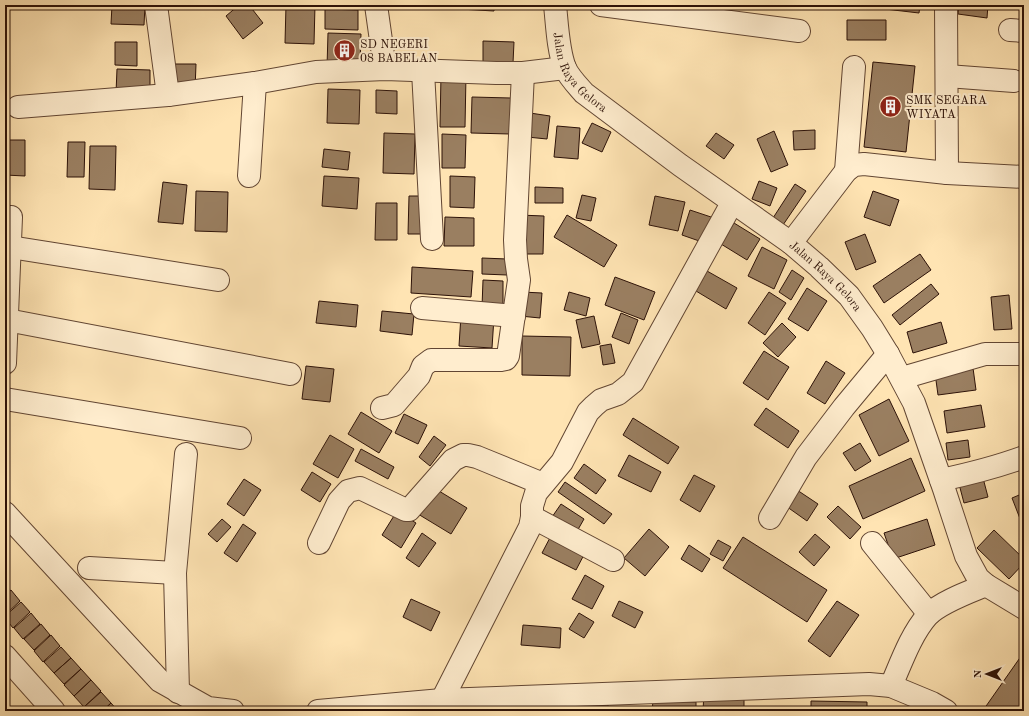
<svg xmlns="http://www.w3.org/2000/svg" width="1029" height="716" font-family="'Old Standard TT',serif">
	<rect width="100%" height="100%" fill="#ffe4b3"/>
	<filter id="stains"><feTurbulence type="fractalNoise" baseFrequency=".005" numOctaves="4"/><feColorMatrix values="0 0 0 0 .2 0 0 0 0 .09 0 0 0 0 .02 0 0 0 .5 -.17"/></filter>
	<radialGradient id="worn" r=".72"><stop offset=".6" stop-color="#630" stop-opacity="0"/><stop offset="1" stop-color="#630" stop-opacity=".3"/></radialGradient>
	<path fill="#9a7f61" stroke="#2d1208" d="M112 5H145L144 25 111 24Z
		M239 5H249L263 23 243 39 226 16Z
		M286 5H315L314 44 285 43Z
		M461 5H494V11L460 9Z
		M886 5H920L919 13 885 9Z
		M959 5H988L987 18 958 14Z
		M325 9 358 10V30L325 29Z
		M847 20H886V40H847Z
		M328 33 361 34 360 68 327 67Z
		M483 41 514 42 513 63 483 62Z
		M115 42H137V66L115 65Z
		M873 62 915 66 906 152 864 147Z
		M173 64H196L195 90H172Z
		M117 69 150 70V94L116 93Z
		M441 75H466L465 127H440Z
		M328 89 360 90 359 124 327 123Z
		M376 90 397 91V114L376 113Z
		M472 97 511 98 510 134 471 133Z
		M530 113 550 116 547 139 527 137Z
		M592 123 611 132 602 152 582 143Z
		M557 126 580 128 578 159 554 157Z
		M815 130V149L794 150 793 131Z
		M774 131 788 165 771 172 757 139Z
		M384 133 415 134 414 174 383 173Z
		M716 133 734 145 724 159 706 146Z
		M442 134 466 135 465 168H442Z
		M6 140H25V176L5 175Z
		M68 142H85L84 177H67Z
		M90 146H116L115 190 89 189Z
		M324 149 350 152 348 170 322 167Z
		M324 176 359 178 357 209 322 206Z
		M450 176 475 177 474 208 450 207Z
		M759 181 777 188 770 206 752 199Z
		M163 182 187 185 183 224 158 222Z
		M795 184 806 191 783 225 773 218Z
		M535 187 563 188V203H535Z
		M196 191 228 192 227 232 195 231Z
		M873 191 899 200 890 226 864 217Z
		M582 195 596 198 591 221 576 218Z
		M409 196H426L425 234H408Z
		M655 196 685 202 678 231 649 225Z
		M376 203H397V240H375Z
		M690 210 714 218 705 243 682 235Z
		M519 215 544 216 543 254H518Z
		M567 215 617 245 604 267 554 237Z
		M445 217 474 218V246H444Z
		M734 223 760 239 747 260 721 244Z
		M865 234 876 262 856 270 845 242Z
		M762 247 787 260 774 289 748 276Z
		M920 254 931 270 884 303 873 286Z
		M482 258 507 259V275L482 274Z
		M412 267 473 271 471 297 411 293Z
		M792 270 804 278 791 300 779 292Z
		M707 271 737 288 726 309 696 291Z
		M615 277 655 292 644 320 605 305Z
		M483 280 503 281V307H482Z
		M931 284 939 294 900 325 892 315Z
		M807 288 827 301 808 331 788 319Z
		M522 292 542 293 540 318 520 316Z
		M569 292 590 298 586 316 564 310Z
		M769 292 786 303 765 335 748 323Z
		M1009 295 1012 329 994 330 991 297Z
		M319 301 358 305 356 327 316 323Z
		M382 311 414 314 412 335 380 331Z
		M621 313 638 320 629 344 612 337Z
		M461 315 494 317 492 348 459 346Z
		M594 316 600 344 582 348 576 320Z
		M941 322 947 343 913 353 907 332Z
		M782 323 796 337 778 357 763 343Z
		M522 336 571 337 570 376 522 375Z
		M611 344 615 363 603 365 600 346Z
		M764 351 789 367 768 400 743 383Z
		M826 361 845 373 825 404 807 393Z
		M306 366 334 369 330 402 302 399Z
		M973 368 976 390 938 395 935 373Z
		M889 399 909 441 879 456 859 415Z
		M981 405 985 427 947 433 944 411Z
		M766 408 799 431 788 448 754 425Z
		M361 412 392 431 379 453 348 434Z
		M404 414 427 425 418 444 395 433Z
		M633 418 679 447 668 464 623 435Z
		M330 435 354 449 338 478 313 464Z
		M434 436 446 445 430 466 419 457Z
		M968 440 970 457 948 460 946 443Z
		M860 443 871 461 855 471 843 453Z
		M361 449 394 467 388 479 355 461Z
		M629 455 661 472 651 492 618 476Z
		M911 458 925 491 863 519 849 486Z
		M584 464 606 480 596 494 574 478Z
		M312 472 331 484 320 502 301 490Z
		M694 475 715 486 700 512 680 500Z
		M983 478 988 497 964 503 959 484Z
		M244 479 261 490 244 516 227 504Z
		M565 482 612 514 604 524 558 492Z
		M434 488 467 508 451 534 418 514Z
		M794 488 818 504 807 521 783 504Z
		M1024 493V529L1012 498Z
		M561 504 584 519 576 533 552 517Z
		M838 506 861 527 850 539 827 517Z
		M397 511 416 523 401 548 382 535Z
		M222 519 231 527 217 542 208 534Z
		M927 519 935 545 893 559 884 533Z
		M243 524 256 533 237 562 224 553Z
		M649 529 669 547 645 576 624 558Z
		M994 530 1024 559V563L1009 579 977 548Z
		M553 532 587 549 576 570 542 553Z
		M422 533 436 543 419 567 406 558Z
		M815 534 830 547 814 566 799 552Z
		M743 537 827 590 807 622 723 568Z
		M718 540 731 547 723 561 710 554Z
		M689 545 710 559 702 572 681 559Z
		M585 575 604 586 592 609 572 599Z
		M5 584 10 590 5 595Z
		M11 590 20 601 5 615V595Z
		M411 599 440 612 431 631 403 617Z
		M619 601 643 612 635 628 612 616Z
		M837 601 859 615 830 657 808 641Z
		M21 602 30 612 13 628 5 618V616Z
		M31 613 40 624 23 639 14 628Z
		M579 613 594 622 584 638 569 629Z
		M41 624 50 635 34 650 24 639Z
		M523 625 561 628 560 648 521 645Z
		M51 635 60 646 43 662 34 651Z
		M61 647 71 658 54 673 44 662Z
		M1024 652V711H986L984 709Z
		M71 658 81 669 64 684 54 673Z
		M81 669 91 680 74 696 64 685Z
		M91 680 101 691 84 707 74 696Z
		M101 692 111 703 102 711H87L84 707Z
		M704 692 744 693V711H703Z
		M653 701 696 702V711H652Z
		M811 701 867 702V711H811Z
		M588 702H608V711H587Z
		M111 703 118 711H103Z"/>
	<g fill="none" stroke-linecap="round" stroke-linejoin="round">
		<defs>
			<g id="minor">
				<path d="M156 5 168 95"/>
				<path d="M376 5 385 69"/>
				<path id="s1" d="M555 5C557 23 558 51 565 68 569 77 577 85 584 93L680 165 791 243 819 267 849 296 872 328 888 354 914 403 944 489 966 556 978 578 986 585 1024 608"/>
				<path d="M601 5 799 31"/>
				<path d="M946 5 947 173"/>
				<path d="M1010 30 1024 31"/>
				<path d="M423 71 432 239"/>
				<path d="M947 76 1014 81"/>
				<path d="M18 107 168 95 255 83 316 72 385 69 496 73H523L565 68"/>
				<path d="M846 171 854 67"/>
				<path d="M249 176 255 83"/>
				<path d="M791 243 846 171 854 165 864 164 947 173 1024 177"/>
				<path d="M10 247 218 280"/>
				<path d="M422 308 514 316"/>
				<path d="M7 320 290 374"/>
				<path d="M5 363 11 217"/>
				<path d="M902 378 985 354H1024"/>
				<path d="M5 399 240 438"/>
				<path d="M382 408 394 405 419 376 423 366 431 360H501L506 359 508 356 519 280 516 259 515 240 523 73"/>
				<path d="M941 480C969 474 997 467 1024 457"/>
				<path d="M5 513 160 681 208 708 233 711"/>
				<path d="M532 517 613 560"/>
				<path d="M770 518 806 457 844 407 888 354"/>
				<path d="M319 543 339 501 348 491 360 488 406 510H409L453 460 463 455H468L477 457 543 484"/>
				<path d="M872 543 929 614"/>
				<path d="M89 568 175 573"/>
				<path d="M5 656 54 711"/>
				<path d="M891 686C901 663 911 634 928 615 941 602 969 592 986 585"/>
				<path d="M178 692 175 573 186 454"/>
				<path d="M442 700 530 527 532 517V506L536 493 562 462 588 412 594 406 601 400 618 394 633 382 732 203"/>
				<path d="M318 711 442 700 869 684 891 686 932 703 946 711"/>
			</g>
		</defs>
		<use href="#minor" stroke="#624633" stroke-width="24"/>
		<use href="#minor" stroke="#ffedce" stroke-width="22"/>
	</g>
	<defs>
		<symbol id="building-disc" viewBox="-11 -11 22 22"><circle r="9.5" fill="#8f2418" stroke="#ffedce"/><path d="M-4-6H4V6H1V3H-1V6H-4ZM-2.5-4.3h1.7v1.8h-1.7ZM.8-4.3h1.7v1.8H.8ZM-2.5-1h1.7V.8h-1.7ZM.8-1h1.7V.8H.8Z" fill="#fff"/></symbol>
	</defs>
	<g fill-rule="evenodd">
		<use href="#building-disc" x="332" y="38" width="25" height="25"/>
		<use href="#building-disc" x="878" y="94" width="25" height="25"/>
	</g>
	<g text-anchor="middle" stroke-width="4" stroke-linejoin="round" paint-order="stroke">
		<g font-size="12" fill="#2d1208" stroke="#ffedce" text-anchor="start">
			<text x="360" y="48">SD NEGERI<tspan x="360" dy="14">08 BABELAN</tspan></text>
			<text x="906" y="104">SMK SEGARA<tspan x="906" dy="14">WIYATA</tspan></text>
		</g>
		<g font-size="12" fill="#2d1208" stroke="#ffedce">
			<text dy="4" stroke="none"><textPath href="#s1" startOffset="75">Jalan Raya Gelora</textPath></text>
			<text dy="4" stroke="none"><textPath href="#s1" startOffset="399">Jalan Raya Gelora</textPath></text>
		</g>
	</g>
	<rect width="1029" height="716" fill="none" stroke="#ffe4b3" stroke-width="20"/>
	<rect x="6" y="6" width="1017" height="704" fill="none" stroke="#2d1208" stroke-width="2"/>
	<rect x="10" y="10" width="1009" height="696" fill="none" stroke="#2d1208"/>
	<g transform="translate(987 674) rotate(270)" stroke="#ffedce" stroke-width="3" paint-order="stroke">
	<path d="M0-3L7 15L0 10L-7 15Z" fill="#2d1208"/>
	<text y="-6" font-size="11" font-weight="bold" text-anchor="middle" fill="#2d1208">N</text>
	</g>
	<rect width="100%" height="100%" filter="url(#stains)"/>
	<rect width="100%" height="100%" fill="url(#worn)"/>
</svg>
